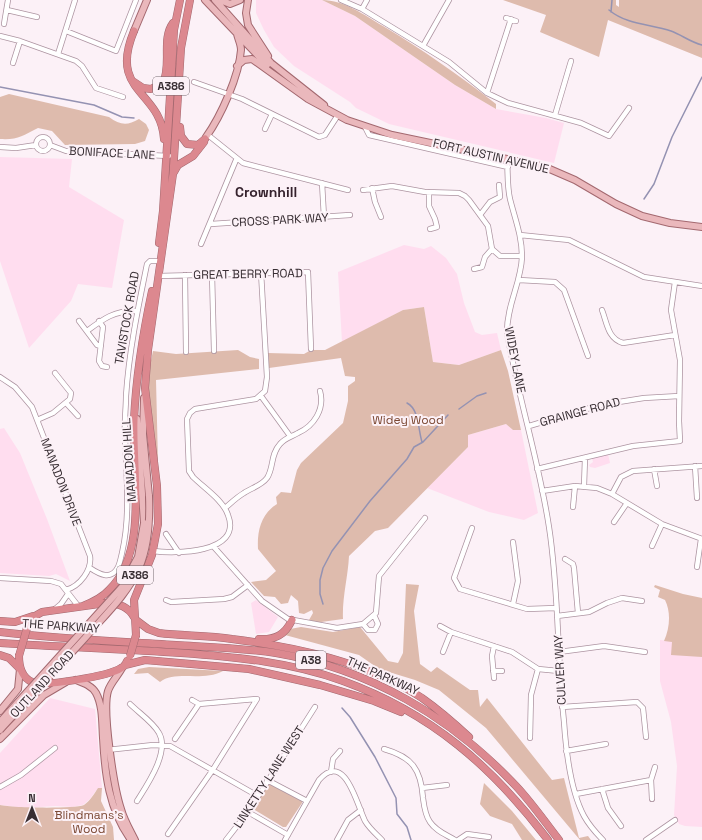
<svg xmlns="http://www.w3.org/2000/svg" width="702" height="840" font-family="'Space Grotesk',sans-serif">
	<rect width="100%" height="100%" fill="#fcf1f7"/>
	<path fill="#ffddef" d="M256 0H322L355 16 455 85 496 109 546 118 564 123 554 163 389 124 356 108 350 102 294 66 274 47 264 30 256 13Z
		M0 157 72 159 69 187 124 220 112 288 78 284 71 301 29 348 0 261Z
		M404 245 424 249 431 246 446 258 457 274 464 303 475 332 482 335 497 333 501 350 459 365 433 362 424 307 403 310 342 342 338 272Z
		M506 424 513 430H521L538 513 524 520 489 512 427 488 468 447V435Z
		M4 428 20 453 47 519 70 581 56 574 49 576 0 573V429Z
		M608 454 610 463 595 468 590 467 589 465 593 462 592 458Z
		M256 600 278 617 269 632 256 634 251 603Z
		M660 640 702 644V827L685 826 679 824 674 815 677 766 671 722 660 681Z
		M50 698 95 709 102 788H98L90 799 83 805 72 807 55 806 25 808 0 805V753Z"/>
	<path fill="#debbad" d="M322 0C344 0 364 15 383 26 423 50 459 75 496 104V109L455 85 355 16Z
		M503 0H616V5L619 7V0H702V58L608 20 599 57 540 32 546 15Z
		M9 94 109 117C120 125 127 126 139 119L146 124 149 130 145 141 135 144 65 145 52 131 38 128C22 136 18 140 0 139V97Z
		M424 307 433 362 459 365 501 350 508 371 521 430H513L506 424 468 435V447L388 528 375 531 349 556C348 577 342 598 343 619L314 623 309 620 313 613 312 610 304 614 299 613 298 601 291 595 288 603 281 604 275 597 264 596 251 582 266 580 276 571 258 549C257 531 261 514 277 504L276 497 281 492 291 493 297 470 301 463 343 423 348 401V386L355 381V377L345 376 341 358 269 368 268 353 304 354 311 350H325L403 310Z
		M238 350 250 357 259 359V369L156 380 158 462 155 461 147 379 153 351 176 354Z
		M406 584 419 585 414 611 420 664 431 672 437 667 470 690H478L480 707 487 698 552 780 564 778 579 838 588 836 591 840H580L486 728 439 690 415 680 379 669 359 655 285 635 290 629 301 627 333 632 360 627 388 661 398 663 403 653Z
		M655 585 683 594 702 598V657L671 655 672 642 664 641C670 628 671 612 665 600L658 597 660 590 654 587Z
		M149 667 223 671C203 682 175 670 160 682L148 673 134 674 138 669Z
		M484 783 512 811 536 840H522L512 824 490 816 480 804Z
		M269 784 302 801V803L286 827H283L253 809V806Z
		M98 788H102L101 801 113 827 114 840H0V805C12 808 74 809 84 805 90 801 94 794 98 788Z"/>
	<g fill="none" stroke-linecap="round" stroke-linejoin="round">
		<path stroke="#9492b2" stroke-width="1.5" d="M609 10C627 25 650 24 671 31 682 35 690 42 702 45
			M611 12 612 0
			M0 87 94 105 122 117 134 118
			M644 199 654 184 672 137 702 77
			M407 403C419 409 418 429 422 442
			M459 409 477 396 486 393
			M323 604 320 594V580L323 568 332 551 370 501 407 459 414 447 423 442 448 415
			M342 708 350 717 375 757 396 798 397 814 407 827 411 840"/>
		<defs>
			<path id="minor" d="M341 0 362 9 449 62 487 93 508 103 581 123 609 136 629 108
				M362 9 367 0
				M7 10 37 17
				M506 18 516 21
				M4 24 8 0
				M66 31 116 51 136 0
				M0 36 20 41 76 61 82 66 96 88 123 97
				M423 46 449 0
				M58 54 75 0
				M13 63 20 41
				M194 82 242 99 319 137 325 135 338 115
				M487 93 511 19
				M555 115 571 61
				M365 127 369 135 508 167
				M265 129 272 114
				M208 135 243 163 348 190
				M36 144a7 7 0 1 1 14 0a7 7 0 1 1-14 0Z
				M50 145 66 151 169 156
				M0 147 16 148 36 145
				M507 159C508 172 507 186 510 199 515 219 522 236 522 257 521 283 507 304 507 332 518 397 539 461 549 527 559 591 557 657 564 722 566 751 570 790 584 816 589 825 596 833 603 840
				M322 183 324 217
				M372 188 375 202 381 217
				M363 190 392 186 425 192 459 193 465 196 469 200 488 226 492 249 500 256H522
				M429 192V206L435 219 437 227 430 229
				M480 215 490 202 500 197 499 185
				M211 224 350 215
				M520 235 569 240 644 277 702 286
				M201 244 236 160
				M474 269 482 267 485 257 492 249
				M212 274 214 351
				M185 275 186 352
				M158 276 308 272 311 349
				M519 280 555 282 564 290 588 356
				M602 310C607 323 608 339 623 343L675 335
				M79 321 97 345 101 346
				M99 321 103 327 99 361 102 366 107 367
				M87 331C103 319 115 310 137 311
				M0 377 15 387 32 407 90 556C92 570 80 586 66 590
				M261 396 290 436
				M66 403 78 416
				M37 420 53 413 70 399 71 393 55 373
				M529 426 600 405 644 398 679 396
				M695 466 697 498
				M537 469 633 446 680 441 679 421 680 360 671 310 675 282
				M654 469 657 486
				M584 486 585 458
				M542 491 575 486 597 488 612 494 662 524 702 539
				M612 494 621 477 633 471 702 466
				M573 507 575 486
				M225 508C231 503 237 497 244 493 251 488 261 486 267 478 274 468 270 455 280 444 285 438 291 437 298 433 314 426 325 409 320 391
				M614 522 627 503
				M472 528 454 578 460 589 527 609 556 608
				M166 534 179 553
				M513 542 518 581 513 604
				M213 546 262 601 288 619 337 628 363 624 376 613 379 576 425 518
				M652 546 662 524
				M153 551C174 554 243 554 228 515 223 500 204 488 193 477L189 471 187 419 190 413 195 409 256 399 265 391 267 377 261 272
				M565 559 573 564 574 568 578 613
				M697 567 701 539
				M90 568C99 574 111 581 118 567 120 563 121 557 122 553 131 514 126 474 125 435 124 422 126 409 126 396 129 351 138 308 147 264L150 261H157
				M0 578 51 581 61 584 79 607
				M166 600 171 602 224 599 232 597 248 585
				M55 609 61 604 68 594
				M557 616 589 612 607 603 622 598 642 601
				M363 624 368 630H375L378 624 374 615
				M440 626 451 632 512 652 538 669 559 671
				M494 646 492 656 494 678
				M443 652 451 632
				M559 652 604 646 645 652
				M493 671H502
				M192 700 199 704
				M130 704C139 713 153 722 159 733 170 752 147 785 137 801
				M562 707 637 702 643 708 646 737
				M530 738 531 695 538 669
				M384 749C412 757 421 769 423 798 424 806 425 815 430 822 436 831 445 834 455 840
				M107 750 153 745 170 746 258 796
				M566 751 606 744
				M331 772 333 759 340 751
				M267 780 307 801
				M0 787 21 775 55 748
				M422 788 447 785
				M602 789 608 808 621 826
				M576 794 651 780
				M652 799 651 780 655 767
				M248 812 288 835
				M168 834 212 771 257 699 199 704 175 739
				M226 840 248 812 315 707
				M285 840 319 780C345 750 357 805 365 821 369 828 376 834 382 840
				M337 840 348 820 361 810
				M458 840 467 834 489 837
				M646 840 675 820"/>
			<path id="major" d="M205 0 267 65
				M215 0 271 63 324 105
				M220 0 230 4 240 0
				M248 0 246 13 248 25 268 56
				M134 31 147 0
				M237 66 244 60 252 59 308 99 347 120 392 135 545 167 575 180 616 204 642 216 670 223 702 227
				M206 137C221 116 239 76 241 50 241 44 238 39 237 34
				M144 398 143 434 149 496
				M137 419 144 523
				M122 668C118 676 111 682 108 691 102 711 114 788 121 809 124 820 130 830 135 840
				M76 680C84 683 92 686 96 693 103 706 102 724 103 738 105 775 109 810 131 840
				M0 711 18 689 20 669
				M0 739 44 695 66 682"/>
			<path id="highway" d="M134 31C108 93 161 90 164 139
				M134 82 143 88 151 89 163 83C172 65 161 39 173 23
				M180 127 181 136 187 144 198 145 205 139
				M174 172 178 165 193 156 204 142
				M159 243 163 211 174 30 180 0
				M83 606C93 602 102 598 109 590 149 552 132 471 134 420 136 377 143 333 152 291
				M136 620 148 629 159 633C183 636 208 635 232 639 296 647 367 662 422 698 439 710 454 723 469 737
				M0 621 15 622 33 616
				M27 628 35 616 42 612 106 603C118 603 128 606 134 617
				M0 632C58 639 117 641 176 645 209 647 243 648 276 653 370 669 451 717 516 786 532 803 545 822 559 840
				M136 635 134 600 152 555 158 524 157 486 145 388 148 350 173 174 181 48 190 0
				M259 639C275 640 285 635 292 620
				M0 643C60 647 120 649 181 653 236 657 291 662 343 681 431 713 492 766 548 840
				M0 655 9 658 20 669
				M19 656C19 666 21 677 32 682 44 687 109 676 121 668 124 667 126 664 127 661
				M125 665 145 660 249 669 320 685 374 701 401 712"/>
		</defs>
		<use href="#minor" stroke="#ad94a1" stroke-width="6"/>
		<use href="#major" stroke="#a3686f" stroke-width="8"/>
		<use href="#highway" stroke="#a3686f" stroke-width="8"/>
		<use href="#minor" stroke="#fff" stroke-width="4.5"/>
		<use href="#major" stroke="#eab8bc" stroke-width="6"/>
		<use href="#highway" stroke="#dc888f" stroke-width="7"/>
		<defs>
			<path id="major-bridge" d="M0 722 122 587 138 557 144 523
				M0 730C28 699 57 669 85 638 104 616 127 595 139 568 149 545 150 520 149 496"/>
			<path id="highway-bridge" d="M19 656 27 628
				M130 656 136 635"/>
		</defs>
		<use href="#major-bridge" stroke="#a3686f" stroke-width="8" stroke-linecap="butt"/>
		<use href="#highway-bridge" stroke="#a3686f" stroke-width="8" stroke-linecap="butt"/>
		<use href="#major-bridge" stroke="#eab8bc" stroke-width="6"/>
		<use href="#highway-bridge" stroke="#dc888f" stroke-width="7"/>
	</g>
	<g text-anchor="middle" stroke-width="4" stroke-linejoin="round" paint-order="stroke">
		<g fill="#fcf1f7" stroke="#73686e" stroke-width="1">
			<rect x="153" y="77" width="36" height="18" rx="3"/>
			<rect x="117" y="566" width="36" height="18" rx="3"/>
			<rect x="296" y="651" width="30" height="18" rx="3"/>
		</g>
		<g font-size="11" font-weight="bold" fill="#382e33">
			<text x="171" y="90">A386</text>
			<text x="135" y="579">A386</text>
			<text x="311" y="664">A38</text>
		</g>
		<g font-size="12" fill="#382e33" stroke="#fcf1f7">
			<text transform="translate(112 153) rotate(3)" y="4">BONIFACE LANE</text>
			<text transform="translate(491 156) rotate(13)" y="4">FORT AUSTIN AVENUE</text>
			<text transform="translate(280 220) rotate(-3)" y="4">CROSS PARK WAY</text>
			<text transform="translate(248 274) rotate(-1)" y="4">GREAT BERRY ROAD</text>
			<text transform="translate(127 318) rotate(-80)" y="4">TAVISTOCK ROAD</text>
			<text transform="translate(515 360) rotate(79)" y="4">WIDEY LANE</text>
			<text transform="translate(580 412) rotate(-15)" y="4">GRAINGE ROAD</text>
			<text transform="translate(129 460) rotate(-94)" y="4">MANADON HILL</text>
			<text transform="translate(61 482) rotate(69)" y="4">MANADON DRIVE</text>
			<text transform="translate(61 626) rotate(4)" y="4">THE PARKWAY</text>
			<text transform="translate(560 670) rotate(-93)" y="4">CULVER WAY</text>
			<text transform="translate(383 676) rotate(24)" y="4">THE PARKWAY</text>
			<text transform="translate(42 684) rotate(-47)" y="4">OUTLAND ROAD</text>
			<text transform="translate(269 777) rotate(-57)" y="4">LINKETTY LANE WEST</text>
		</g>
		<g font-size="12" fill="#7b4833" stroke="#fcf1f7">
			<text x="408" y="424">Widey Wood</text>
			<text x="89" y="819">Blindmans's<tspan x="89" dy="14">Wood</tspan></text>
		</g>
		<g font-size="14" font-weight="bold" fill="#35222d" stroke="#fcf1f7">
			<text x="266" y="197">Crownhill</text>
		</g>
	</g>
	<g transform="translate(32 808)" stroke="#fcf1f7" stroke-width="3" paint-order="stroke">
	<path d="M0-3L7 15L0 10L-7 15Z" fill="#382e33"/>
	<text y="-6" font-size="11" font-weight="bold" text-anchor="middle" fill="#382e33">N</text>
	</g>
</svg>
